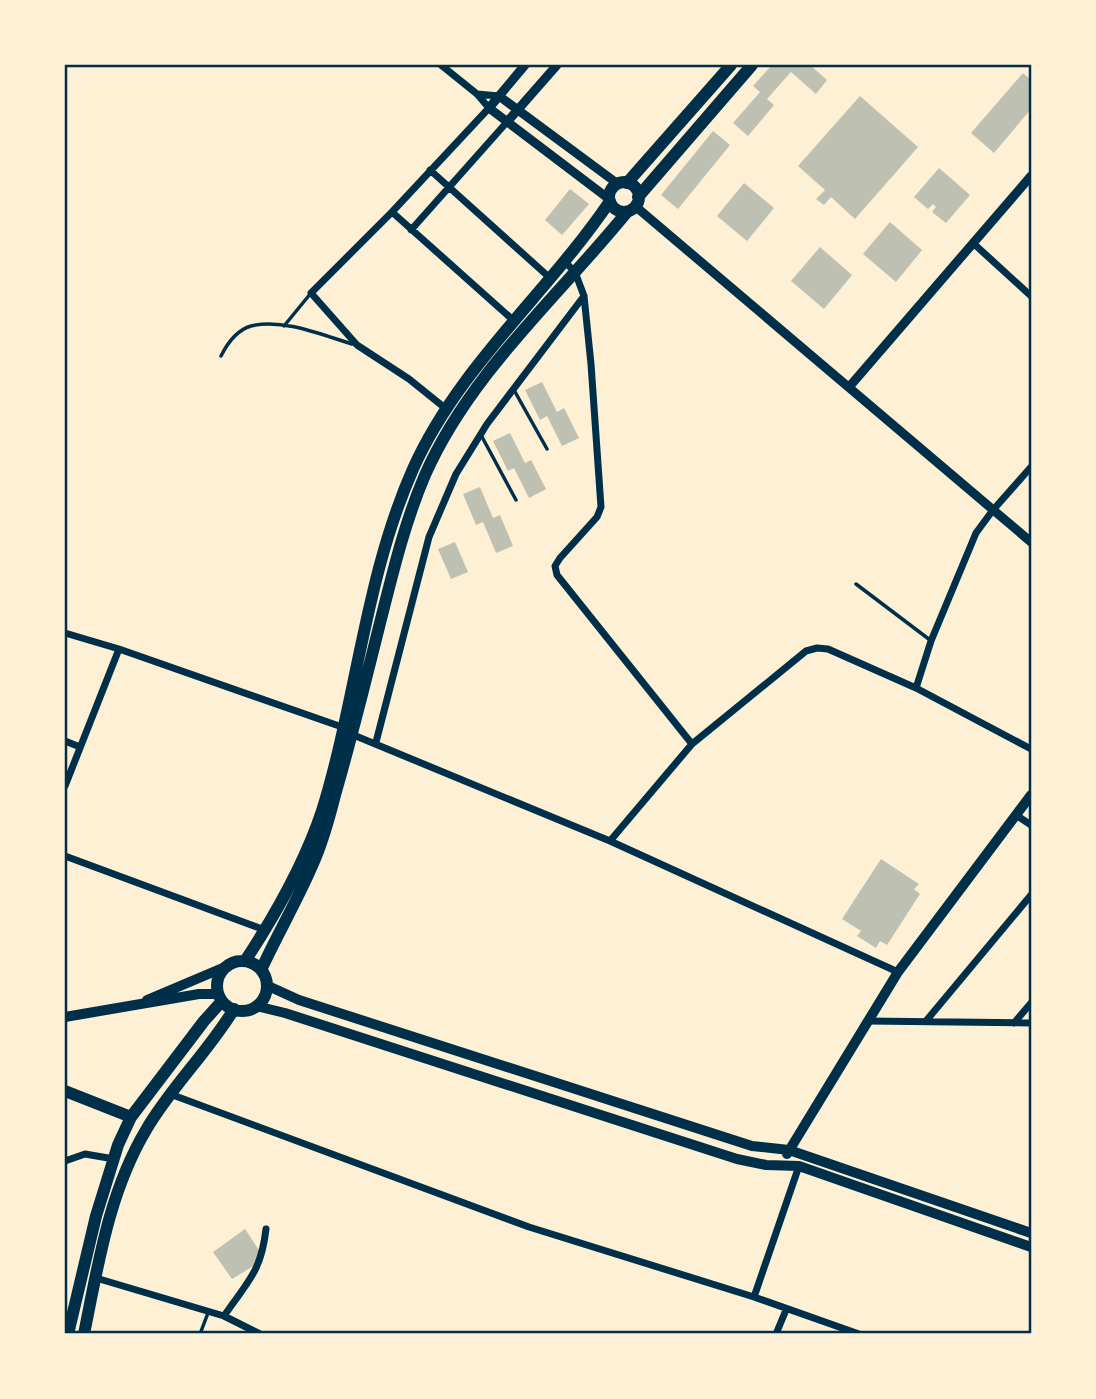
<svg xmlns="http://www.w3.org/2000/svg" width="1096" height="1399" font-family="Raleway,sans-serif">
	<rect width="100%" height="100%" fill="#fdf0d5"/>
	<path fill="#bec0b2" d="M772 65H781L784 67 786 65H810L827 80 816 94 791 72 767 99 774 105 748 136 733 123 760 92 753 86Z
		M1023 73 1031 80V109L994 153 971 133Z
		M860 96 918 147 855 219 831 197 824 205 816 199 825 190 798 166Z
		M713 131 730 145 678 209 661 195Z
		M939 168 970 195 946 223 932 212 936 207 933 204 928 209 914 197Z
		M744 183 774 208 747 241 717 216Z
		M570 189 589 204 562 235 545 220Z
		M890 222 922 250 896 282 863 254Z
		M820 247 852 275 824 309 791 281Z
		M542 382 557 412 564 408 579 438 562 446 547 416 540 420 525 390Z
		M510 433 525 463 531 460 546 489 529 498 514 468 508 471 493 441Z
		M480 487 493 518 500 515 513 546 496 553 483 522 476 525 463 494Z
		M455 542 468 572 451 579 438 549Z
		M881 859 919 884 914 889 920 894 887 945 880 941 876 948 857 936 861 931 842 919Z
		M245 1229 262 1255 255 1265 232 1279 213 1252Z"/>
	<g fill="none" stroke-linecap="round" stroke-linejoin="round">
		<path stroke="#003049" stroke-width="3.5" d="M284 326 311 293
			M221 356C227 344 237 330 251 326 283 318 322 335 352 344
			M514 390 547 449
			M481 435 516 500
			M856 584 930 640
			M200 1334 208 1313"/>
		<path stroke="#003049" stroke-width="7" d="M441 65 477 94 489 108 392 212 311 293 357 345 409 379 445 408
			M477 94 499 96
			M430 170 550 278
			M392 212 513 320
			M411 230 507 122
			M973 243 1031 296
			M565 262 575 272 584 296 591 364 601 507 597 517 560 558 555 566 557 575 692 744
			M1031 467 993 510 976 533 931 641 916 688 1031 749
			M65 633 119 649 342 727
			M351 734 610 841 898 972
			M65 741 80 747
			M376 742 429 537 456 474 487 424 584 296
			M65 786 119 649
			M1016 815 1031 825
			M610 841 692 744 806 651 817 648 828 649 916 688
			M65 856 265 930
			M867 1021 1031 1023
			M926 1021 1031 895
			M1014 1023 1031 1003
			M170 1094 529 1227 754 1297 859 1334
			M65 1161 85 1154 114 1159
			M96 1278 224 1316 260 1334
			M754 1297 799 1166
			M224 1316C248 1281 261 1272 266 1229
			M776 1334 786 1310"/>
		<path stroke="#003049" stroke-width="9" d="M525 65 489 108 609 199
			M499 96 618 184
			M507 122 557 65
			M635 206 1031 542
			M850 386 1031 176"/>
		<path stroke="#003049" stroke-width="10" d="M266 985 299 1000 752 1146 789 1150 1031 1233
			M147 1000 225 967
			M256 1006 285 1013 737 1159 766 1165 799 1166 1031 1247
			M65 1017 199 994H218
			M787 1154 898 972 1031 795"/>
		<path stroke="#003049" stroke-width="12" d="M609 197a15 15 0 1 1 30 0a15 15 0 1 1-30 0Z
			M627 183 731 65
			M638 197 752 65
			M245 961C276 914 304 865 322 811 357 698 365 577 413 469 459 366 548 293 610 201
			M217 986a25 25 0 1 1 50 0a25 25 0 1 1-50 0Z
			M261 970C277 935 297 901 312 866 322 844 329 819 335 795 351 740 365 683 379 627 392 576 404 524 425 475 470 373 558 297 627 212
			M65 1091 131 1117
			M68 1334 96 1216 118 1145 131 1117 204 1021 222 1001
			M84 1334C98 1265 109 1192 146 1130 171 1087 208 1052 234 1009"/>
	</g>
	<rect width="1096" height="1399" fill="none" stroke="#fdf0d5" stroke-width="133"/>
	<rect x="66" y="66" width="964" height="1266" fill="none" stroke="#003049" stroke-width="2.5"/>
</svg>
